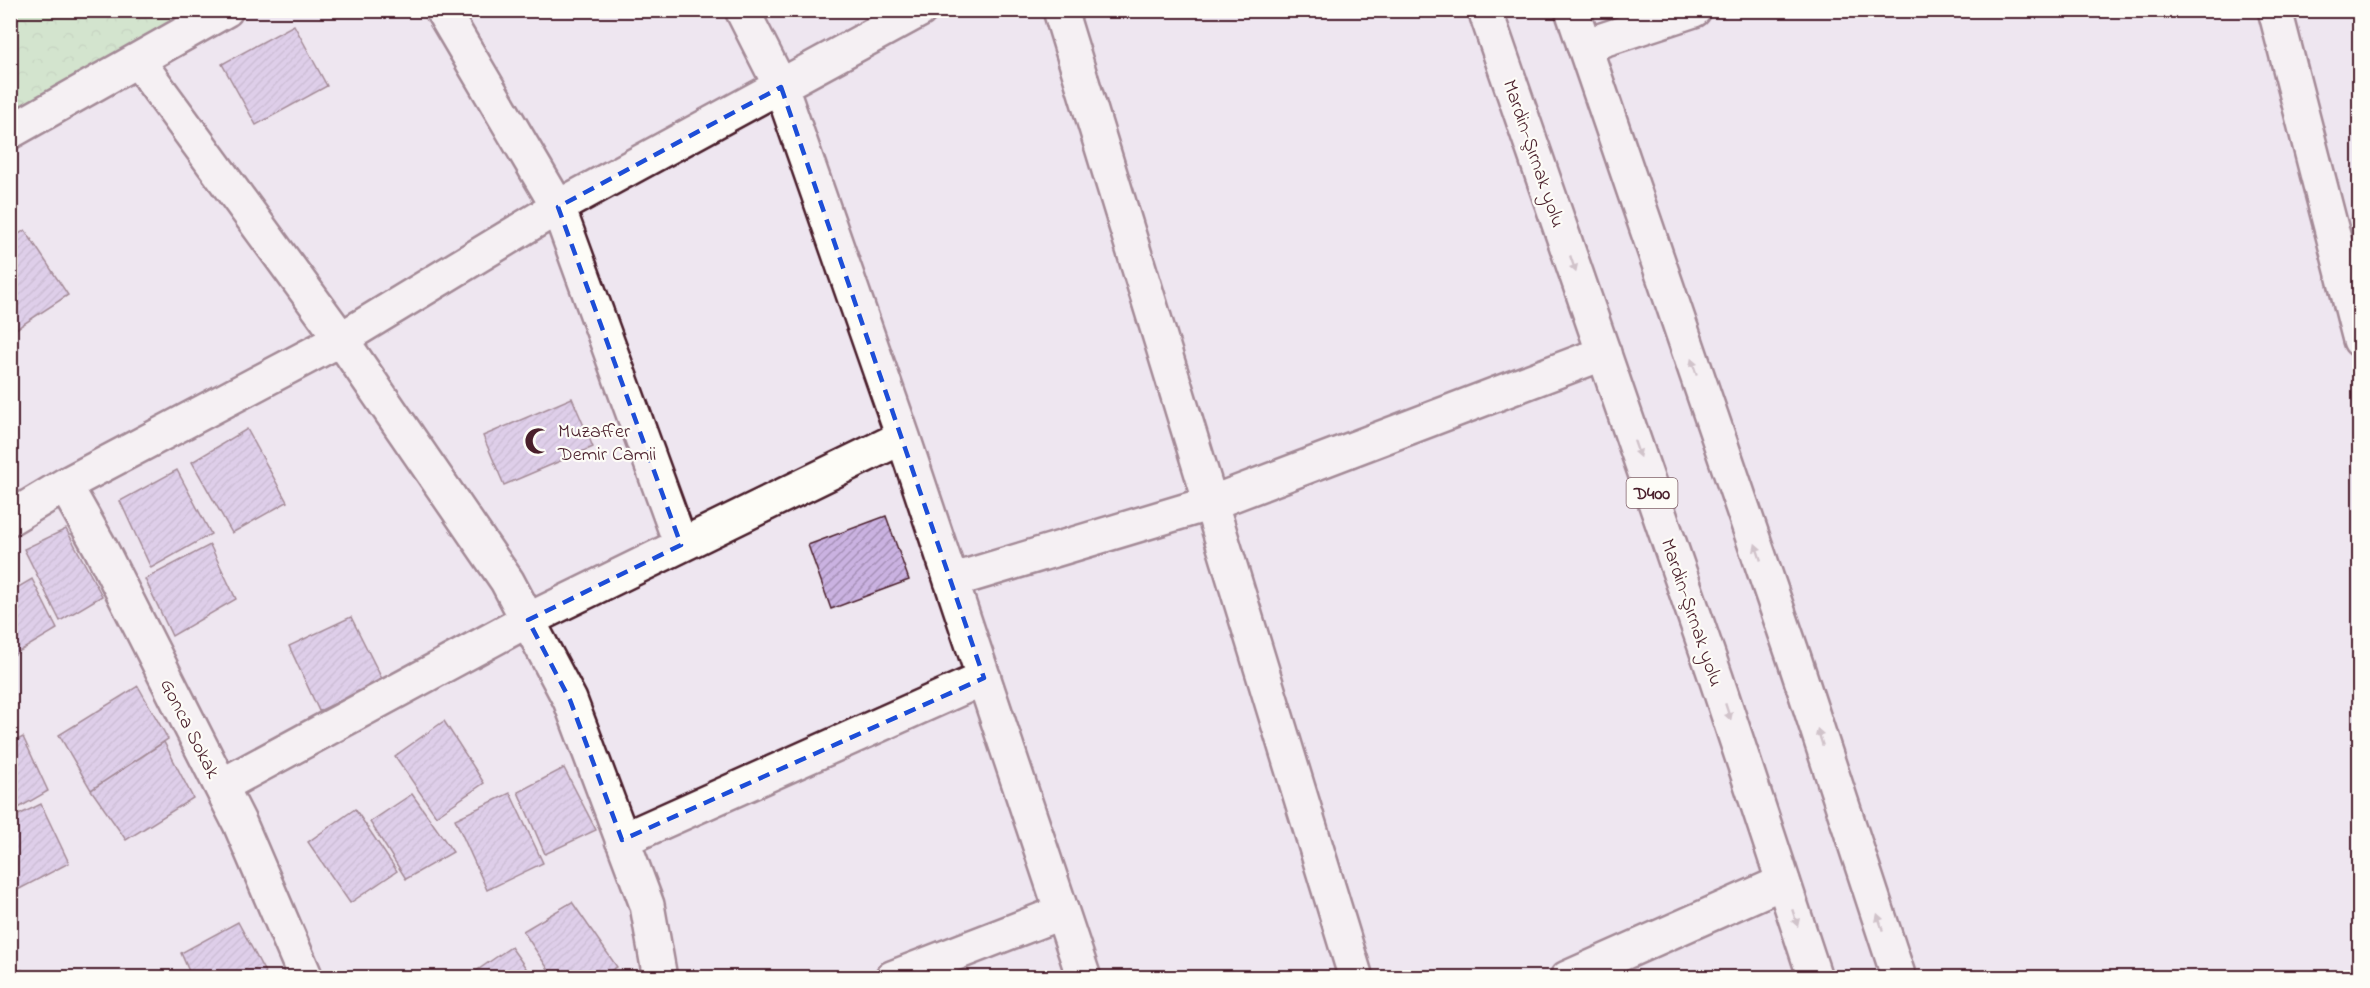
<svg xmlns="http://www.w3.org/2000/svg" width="2370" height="988" font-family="'Indie Flower',sans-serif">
	<defs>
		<pattern id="forest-crowns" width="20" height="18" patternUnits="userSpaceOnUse" patternTransform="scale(1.5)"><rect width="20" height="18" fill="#b1e3a4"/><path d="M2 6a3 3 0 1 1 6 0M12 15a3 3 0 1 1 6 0" fill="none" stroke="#9ac28d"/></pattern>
		<pattern id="building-hatch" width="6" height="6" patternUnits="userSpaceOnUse" patternTransform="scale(1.5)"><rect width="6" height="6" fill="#cab2e1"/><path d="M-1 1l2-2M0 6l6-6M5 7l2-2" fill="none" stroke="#a690b7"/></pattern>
	</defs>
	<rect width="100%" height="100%" fill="#eee6f0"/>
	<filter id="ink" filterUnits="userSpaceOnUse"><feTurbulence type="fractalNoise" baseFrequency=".0167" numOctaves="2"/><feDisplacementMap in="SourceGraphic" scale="12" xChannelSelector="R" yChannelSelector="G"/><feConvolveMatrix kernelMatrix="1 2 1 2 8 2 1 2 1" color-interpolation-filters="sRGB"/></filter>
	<g filter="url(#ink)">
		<path fill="url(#forest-crowns)" stroke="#7e8168" stroke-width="1.5" d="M11 11H187L11 114Z"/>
		<path fill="url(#building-hatch)" stroke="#4a1f2b" stroke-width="1.5" d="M294 25 327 86 256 125 222 64Z
			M25 230 68 295 13 331 10 327V240Z
			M572 398 593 447 504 485 483 436Z
			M247 429 287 502 232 533 192 462Z
			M177 470 211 534 151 568 120 501Z
			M886 516 909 580 831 609 808 545Z
			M66 529 102 596 60 621 24 549Z
			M210 545 236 599 172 636 145 579Z
			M32 579 57 629 10 657V592Z
			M351 617 383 681 319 711 289 646Z
			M138 686 168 739 91 790 59 735Z
			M444 721 484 783 436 816 395 756Z
			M23 737 48 791 10 813V744Z
			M164 742 193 798 126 840 91 790Z
			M564 768 596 830 545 854 518 792Z
			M510 793 543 863 487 890 455 819Z
			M412 794 453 852 406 879 370 822Z
			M41 804 69 863 10 894V819Z
			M355 809 397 871 350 903 308 842Z
			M572 902 617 967 598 978H554L523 931Z
			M238 922 268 978H192L181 953Z
			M511 947 533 978H466Z
			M22 970 25 978H10V974Z"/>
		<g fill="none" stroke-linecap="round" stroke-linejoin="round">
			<defs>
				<path id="minor" d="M442 10 558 207 681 545
					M742 10 781 87 903 437 1084 978
					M1060 10 1356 978
					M2275 10 2360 340
					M1584 46 1694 10
					M138 61 341 339 507 581 570 700 647 905 660 978
					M10 132 226 10
					M65 485 101 549 240 824 306 978
					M10 518 65 485 341 339 558 207 920 10
					M951 581 1211 503 1604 353
					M221 786 528 620 903 437
					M622 840 984 678
					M892 978 1062 912
					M1567 978 1783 882"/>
				<path id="highway" d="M1485 10 1716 678 1815 978
					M1572 10 1794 658 1899 978"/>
			</defs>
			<use href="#minor" stroke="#4a1f2b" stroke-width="38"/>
			<use href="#highway" stroke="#4a1f2b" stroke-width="38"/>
			<use href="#minor" stroke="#fdfcf7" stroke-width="33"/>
			<use href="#highway" stroke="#fdfcf7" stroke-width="33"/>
		</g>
		<defs><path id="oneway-solid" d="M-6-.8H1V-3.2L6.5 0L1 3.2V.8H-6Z" transform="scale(1.5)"/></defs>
		<g fill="#ac999b">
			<use href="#oneway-solid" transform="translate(1573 264) rotate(71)"/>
			<use href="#oneway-solid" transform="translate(1694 367) rotate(-109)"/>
			<use href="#oneway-solid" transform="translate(1637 449) rotate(71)"/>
			<use href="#oneway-solid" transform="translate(1758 552) rotate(-109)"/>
			<use href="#oneway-solid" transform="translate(1728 712) rotate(72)"/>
			<use href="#oneway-solid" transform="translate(1820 737) rotate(-108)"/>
			<use href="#oneway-solid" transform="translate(1795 918) rotate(72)"/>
			<use href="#oneway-solid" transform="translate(1880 922) rotate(-108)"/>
		</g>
	</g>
	<path d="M0 0H2370V988H0ZM781 87 984 678 622 840 570 700 528 620 681 545 558 207Z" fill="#eee6f0" fill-opacity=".55" fill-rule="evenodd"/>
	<path fill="none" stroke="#1d4ed8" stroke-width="4.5" stroke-dasharray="12 8" stroke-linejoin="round" d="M781 87 984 678 622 840 570 700 528 620 681 545 558 207Z"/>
	<defs>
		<symbol id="mosque-bare" viewBox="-9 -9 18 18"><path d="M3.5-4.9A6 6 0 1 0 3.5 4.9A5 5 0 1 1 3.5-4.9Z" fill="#4a1f2b" stroke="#fdfcf7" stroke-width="2.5" paint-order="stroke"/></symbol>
	</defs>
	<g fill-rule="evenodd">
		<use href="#mosque-bare" x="519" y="422" width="38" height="38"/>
	</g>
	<g text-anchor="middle" stroke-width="4.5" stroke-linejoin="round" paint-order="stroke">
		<rect fill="#fdfcf7" stroke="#806168" stroke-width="1.5" x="1626.5" y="478" width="51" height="30" rx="4.5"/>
		<g font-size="18" font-weight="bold" fill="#4a1f2b">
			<text x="1652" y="499">D400</text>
		</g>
		<g font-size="20" fill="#4a1f2b" stroke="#fdfcf7">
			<text transform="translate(1535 153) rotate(71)" y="7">Mardin-Şırnak yolu</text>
			<text transform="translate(1693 612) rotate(71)" y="7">Mardin-Şırnak yolu</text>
			<text transform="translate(191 728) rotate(63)" y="7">Gonca Sokak</text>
		</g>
		<g font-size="20" fill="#4a1f2b" stroke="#fdfcf7" text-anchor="start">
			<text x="558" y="437">Muzaffer<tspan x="558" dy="23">Demir Camii</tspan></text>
		</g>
	</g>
	<rect width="2370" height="988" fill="none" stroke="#fdfcf7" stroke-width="36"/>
	<rect x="18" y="18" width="2334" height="952" fill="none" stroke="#4a1f2b" stroke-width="2" filter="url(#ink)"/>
</svg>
